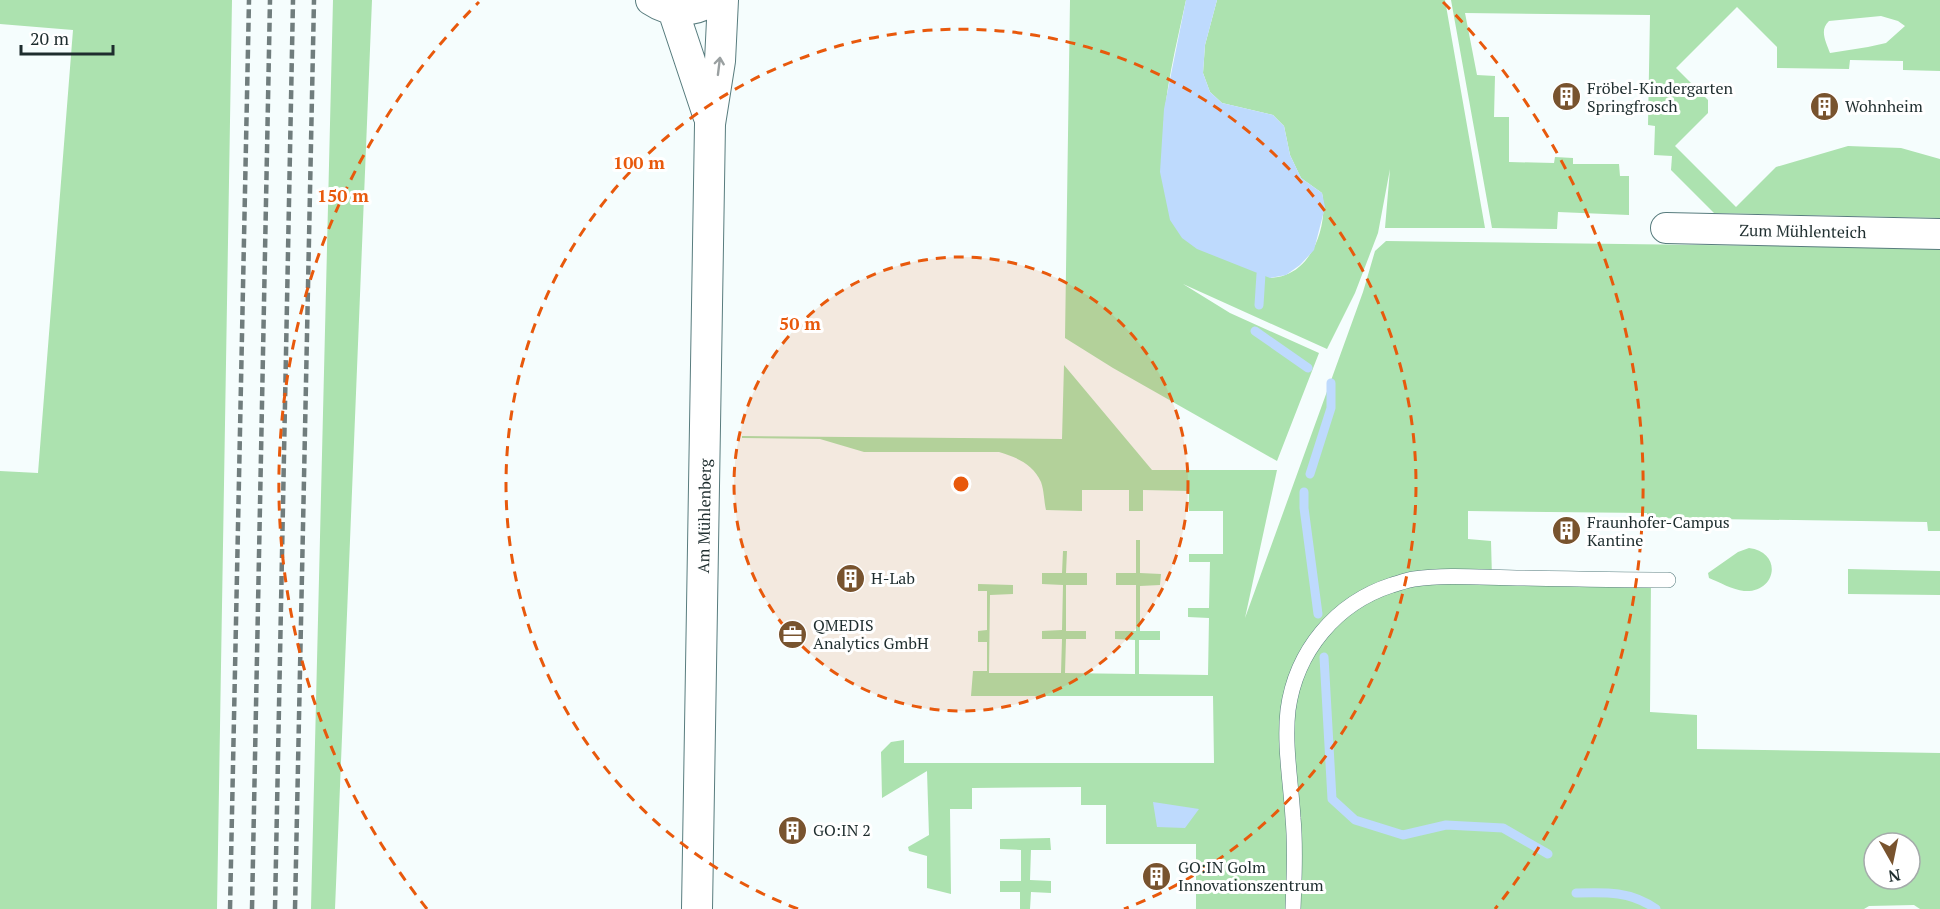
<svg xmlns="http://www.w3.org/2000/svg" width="1940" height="909" font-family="'PT Serif',serif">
	<rect width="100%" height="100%" fill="#f5fdfd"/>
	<path fill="#ace2af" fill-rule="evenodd" d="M0 0H232L217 909H0V471L38 473 73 30 0 24Z
		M333 0H372L335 909H311Z
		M1070 0H1186C1176 47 1164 92 1163 140L1271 278C1275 277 1281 277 1285 275 1315 265 1328 221 1322 193L1301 178 1290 155 1284 126 1273 115 1222 103 1210 92 1203 73 1205 45 1217 0H1445L1485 228H1385L1390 169 1378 233 1355 293 1327 349 1183 284 1230 313 1319 353 1277 461 1113 368 1065 338Z
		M1451 0H1940V71L1903 70V61L1850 60 1849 69 1777 68V47L1737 7 1676 68 1708 100V113L1675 146 1736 207 1776 167 1848 146 1901 148 1940 159V218L1714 213 1671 170 1672 156 1654 155 1655 126 1648 125 1650 15 1465 13 1477 75 1495 76 1494 117H1509V162L1554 163 1555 157 1573 158V164H1619L1620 176H1629V215L1558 212 1557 229 1492 228ZM1881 16 1898 21 1905 26 1886 43 1868 47 1830 53C1826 42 1819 30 1829 21Z
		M1386 241 1940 248V531H1928L1927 522 1647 518V513L1468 511V539L1491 541 1492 578 1651 580 1650 712 1697 715V749L1940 753V909H1920L1914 905 1869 906 1864 909H1196V844H1106V805H1081V787L972 788V809H950L951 894 927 888V856L909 851 908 847 929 835 927 771 882 798 881 752 891 742 904 740V763H1214L1213 696H971L973 671H987V642H978V631L987 630V591H978V584L1013 585V594L990 595 989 673H1061L1062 639H1042V631L1062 630 1063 585 1042 584V573H1062L1063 551H1067L1066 573H1087V585H1066V631H1086V639H1066L1065 673 1135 674V640L1115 639V631H1136V585H1116V573H1136V540H1140V573L1161 574 1160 585 1140 586V631H1160V640H1139V674L1208 675 1209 618 1188 617V608H1209L1210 562H1189V554H1223V511H1189V491L1143 490V511H1129V490H1082V511L1046 510C1044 501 1044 490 1041 482 1033 464 1016 457 999 452H864L820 439 742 438V436L1062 439 1064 365 1152 470H1277L1245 618 1363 292 1375 251ZM1874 843H1910V879H1874Z
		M1749 548C1783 552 1777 593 1744 591 1733 590 1719 582 1709 578L1708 573 1738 552Z
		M1848 569 1940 571V595L1848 594Z
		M1050 838 1051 850H1031L1030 880 1051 881V893L1031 892 1030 909H1020V892H1000V881H1021V850L1000 849V839Z"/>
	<path fill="#bedafd" d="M1186 0H1217L1205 45 1203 73 1210 92 1222 103 1273 115 1284 126 1290 155 1301 178 1322 193 1325 207 1314 250 1300 265 1286 275 1270 278 1197 249 1182 238 1170 220 1160 172 1164 109Z
		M1153 802 1199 809 1185 828 1157 827Z"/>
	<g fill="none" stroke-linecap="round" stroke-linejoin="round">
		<path stroke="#bedafd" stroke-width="9" d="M1259 305 1261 274
			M1255 331 1308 368
			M1310 474 1331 408V383
			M1304 492V508L1318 614
			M1324 657 1332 799 1355 820 1403 835 1446 825 1503 828 1548 854
			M1576 893C1606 892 1631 891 1656 909"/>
		<defs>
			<path id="service" d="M1293 909C1294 879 1296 849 1293 818 1291 783 1284 745 1288 710 1296 651 1336 603 1392 585 1399 583 1407 580 1414 579 1449 574 1487 578 1523 578 1571 579 1619 580 1668 580"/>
			<path id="minor" d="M651 0C672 14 693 12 714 0
				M673 10 708 115
				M1666 228 1940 234
				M697 909 710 124 720 61 723 0"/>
		</defs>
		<use href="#service" stroke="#587c7e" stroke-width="16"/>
		<use href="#minor" stroke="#587c7e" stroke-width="32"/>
		<use href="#service" stroke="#fff" stroke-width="15"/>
		<use href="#minor" stroke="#fff" stroke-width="30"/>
		<path stroke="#707d7d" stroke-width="4.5" stroke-dasharray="9 4.5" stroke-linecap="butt" d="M230 909 249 0
			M252 909 270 0
			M275 909 293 0
			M295 909 314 0"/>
	</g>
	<defs><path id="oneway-shaft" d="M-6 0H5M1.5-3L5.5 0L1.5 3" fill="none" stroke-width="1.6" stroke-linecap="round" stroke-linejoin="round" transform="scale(1.5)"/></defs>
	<use stroke="#9aa0a1" href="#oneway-shaft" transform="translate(719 66) rotate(-83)"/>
	<circle cx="961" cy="484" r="227" fill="#e8590c" fill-opacity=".12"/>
	<g fill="none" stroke="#e8590c" stroke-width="3" stroke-dasharray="10 8">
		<circle cx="961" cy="484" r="227"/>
		<path d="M798 909A455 455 0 1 1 1124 909"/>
		<path d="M427 909A682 682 0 0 1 479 2M1443 2A682 682 0 0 1 1495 909"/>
	</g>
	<defs>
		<symbol id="building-disc" viewBox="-11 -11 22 22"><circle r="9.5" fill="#78532e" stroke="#fff"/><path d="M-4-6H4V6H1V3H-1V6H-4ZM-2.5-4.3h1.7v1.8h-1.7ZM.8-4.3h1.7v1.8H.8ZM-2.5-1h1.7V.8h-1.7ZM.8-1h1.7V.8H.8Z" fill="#fff"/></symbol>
		<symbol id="office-disc" viewBox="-11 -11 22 22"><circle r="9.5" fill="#78532e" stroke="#fff"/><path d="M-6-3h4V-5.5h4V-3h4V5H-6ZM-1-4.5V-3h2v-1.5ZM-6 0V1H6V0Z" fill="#fff"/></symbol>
	</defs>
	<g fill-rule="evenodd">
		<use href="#building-disc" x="1550" y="80" width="33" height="33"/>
		<use href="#building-disc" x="1808" y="90" width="33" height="33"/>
		<use href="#building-disc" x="1550" y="514" width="33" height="33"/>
		<use href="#building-disc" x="834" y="562" width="33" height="33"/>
		<use href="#office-disc" x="776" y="618" width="33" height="33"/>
		<use href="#building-disc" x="776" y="814" width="33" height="33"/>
		<use href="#building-disc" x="1140" y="860" width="33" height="33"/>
	</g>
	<g text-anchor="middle" stroke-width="6" stroke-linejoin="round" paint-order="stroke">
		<g font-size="16" fill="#1e2d2e" stroke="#fff" text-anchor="start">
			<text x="1587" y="94">Fröbel-Kindergarten<tspan x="1587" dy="18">Springfrosch</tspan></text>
			<text x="1845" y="112">Wohnheim</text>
			<text x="1587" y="528">Fraunhofer-Campus<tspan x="1587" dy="18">Kantine</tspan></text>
			<text x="871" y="584">H-Lab</text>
			<text x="813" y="631">QMEDIS<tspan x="813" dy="18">Analytics GmbH</tspan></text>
			<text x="813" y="836">GO:IN 2</text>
			<text x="1178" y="873">GO:IN Golm<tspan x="1178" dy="18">Innovationszentrum</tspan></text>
		</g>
		<g font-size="16" fill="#1e2d2e" stroke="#fff">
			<text transform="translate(1803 231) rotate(1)" y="6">Zum Mühlenteich</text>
			<text transform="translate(704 516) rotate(-89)" y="6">Am Mühlenberg</text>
		</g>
	</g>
	<circle cx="961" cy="484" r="9" fill="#e8590c" stroke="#fff" stroke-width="3"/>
	<g font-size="18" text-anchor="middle" font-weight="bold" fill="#e8590c" stroke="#fff" stroke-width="6" stroke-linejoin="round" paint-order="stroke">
		<text x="639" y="169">100 m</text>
		<text x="343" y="202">150 m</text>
		<text x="800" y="330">50 m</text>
	</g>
	<g transform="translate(1892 861) rotate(171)"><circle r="28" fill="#ffffff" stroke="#a5abab" stroke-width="1.5"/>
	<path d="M0-4.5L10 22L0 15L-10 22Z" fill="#78532e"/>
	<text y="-9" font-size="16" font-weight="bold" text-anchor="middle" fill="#1e2d2e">N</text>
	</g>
	<path d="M21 45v9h92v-9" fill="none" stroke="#1e2d2e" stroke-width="3"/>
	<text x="30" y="45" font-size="18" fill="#1e2d2e" stroke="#ffffff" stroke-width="4.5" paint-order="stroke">20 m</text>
</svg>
